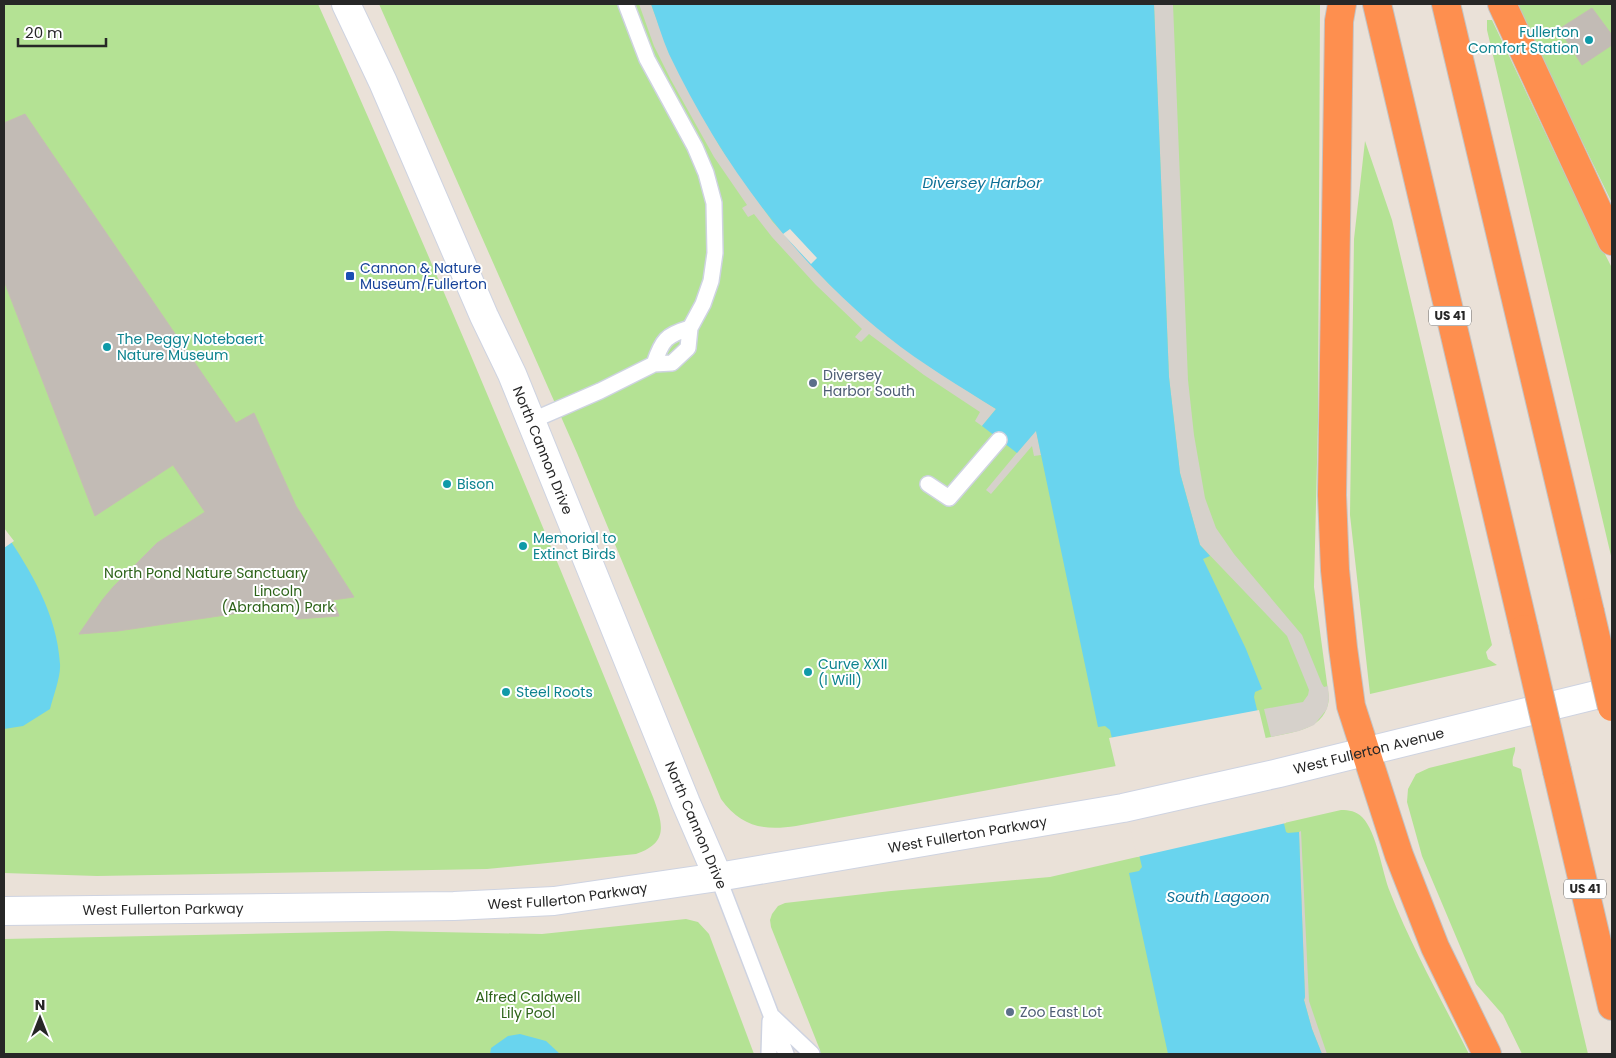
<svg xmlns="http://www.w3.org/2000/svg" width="1616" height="1058" font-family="Poppins,sans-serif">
	<rect width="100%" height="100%" fill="#eae1d8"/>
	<path fill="#b4e294" d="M4 4H318C435 266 546 531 653 797 663 824 669 843 636 854L487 869 97 876 4 873Z
		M379 4H1320L1318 421 1314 587 1329 698C1326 730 1296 731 1271 737L796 826C764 831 741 827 721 799L577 453Z
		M1518 4H1612V203L1529 32Z
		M1487 20H1492L1571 187 1612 268V560L1487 30Z
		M1365 141 1392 220 1492 645 1486 652 1488 659 1497 665 1370 694 1350 515 1354 239Z
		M1515 747C1516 754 1511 756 1513 766L1521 769 1523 779 1588 1054H1522L1503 1015 1476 984 1422 856 1407 802 1408 789 1416 774 1429 768Z
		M1341 810C1349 810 1356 811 1362 817 1377 832 1382 872 1390 892 1412 948 1442 1001 1469 1054H811L820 1050 771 927 770 920 772 914 778 906 785 903 891 891 1050 877Z
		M686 919 698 922 709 934 754 1054H4V939L388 931 542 934Z"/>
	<path fill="#d6d1cb" d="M639 4H651L669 53 691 95 720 147 772 221 829 284 889 337 929 366 996 409 982 426 975 421 980 412 924 375 869 334 861 342 855 337 862 329 816 285 772 237 754 214 748 217 742 208 747 205 714 157 671 80 654 46Z
		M1154 4H1173L1188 380 1194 435 1205 498 1216 528 1234 554 1302 635 1322 684 1324 687 1328 686 1329 698 1327 709 1314 725 1299 731 1271 737 1264 709 1303 702 1308 695 1309 690 1305 680 1287 636 1200 545 1180 473 1169 377Z
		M1036 430 1041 455 1034 456 1032 446 991 494 986 490Z
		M1301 831 1309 1001 1327 1054H1322L1312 1029 1304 1000 1305 997 1299 832Z"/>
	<path fill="#69d4ee" d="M651 4H1154L1169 377 1180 473 1200 545 1210 556 1203 559 1246 649 1262 689 1255 692 1254 697 1286 832 1288 833 1299 832 1305 997 1304 1000 1312 1029 1322 1054H1168L1129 873 1139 871 1142 867 1110 730 1105 726 1098 727 1036 431 1017 453 982 426 996 409C959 386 922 364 888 337 794 262 721 163 669 54 662 38 657 20 651 4Z
		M4 531C31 571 57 614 60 664 61 676 53 697 50 709L23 726 4 729Z
		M520 1034 546 1041 560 1054H490L491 1048 508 1036Z"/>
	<path fill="#eae1d8" d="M790 229 817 258 811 264 783 234Z
		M4 528 14 541 4 548Z
		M1259 710 1286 823 1137 857 1109 738Z"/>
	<path fill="#c2bbb5" stroke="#c5bdb2" d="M1592 8 1612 35V45L1582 65 1559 29Z
		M25 114 236 423 254 413 296 506 354 597 333 600 339 616 297 619 286 606 118 631 79 634 103 599 114 586 157 543 205 512 173 465 95 516 4 281V123Z"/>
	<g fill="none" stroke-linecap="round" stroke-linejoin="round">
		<defs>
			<path id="lane" d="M654 364C662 340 666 335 690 328
				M531 421 600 391 654 364 672 363 688 348 690 328 703 304 711 281 715 253 714 203 706 173 695 147 647 59 626 4
				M928 484 949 498 999 440
				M718 877 786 1054
				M773 1017 812 1054
				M769 1054 770 1021"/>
			<g id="street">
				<path id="s1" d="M346 4 383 82 484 316 512 374 686 803 718 877"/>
			</g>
			<g id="secondary">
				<path id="s2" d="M4 911 454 906 554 901 718 877 1123 808 1279 773 1612 691"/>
			</g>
			<path id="highway" d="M1342 4 1339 21 1332 495 1335 570 1343 648 1351 706 1399 855 1435 947 1487 1054
				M1377 4 1524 629
				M1446 4 1590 612
				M1502 4 1612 241
				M1557 771 1612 1006"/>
		</defs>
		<use href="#lane" stroke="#ced3e1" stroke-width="18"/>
		<use href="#street" stroke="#ced3e1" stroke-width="30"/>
		<use href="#secondary" stroke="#ced3e1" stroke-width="30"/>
		<use href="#highway" stroke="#c3c3c3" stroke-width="30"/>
		<use href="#lane" stroke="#fff" stroke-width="15"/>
		<use href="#street" stroke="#fff" stroke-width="28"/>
		<use href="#secondary" stroke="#fff" stroke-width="28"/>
		<use href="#highway" stroke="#fe8f4f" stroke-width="28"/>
		<defs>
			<path id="highway-bridge" d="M1590 612 1612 707
				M1524 629 1557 771"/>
		</defs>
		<use href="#highway-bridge" stroke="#c3c3c3" stroke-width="30" stroke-linecap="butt"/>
		<use href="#highway-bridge" stroke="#fe8f4f" stroke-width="28"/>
	</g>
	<g fill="#0f9aa8" stroke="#fff" stroke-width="2">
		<circle cx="1589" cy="40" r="5"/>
		<circle cx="107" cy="347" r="5"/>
		<circle cx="447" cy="484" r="5"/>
		<circle cx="523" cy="546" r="5"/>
		<circle cx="808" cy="672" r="5"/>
		<circle cx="506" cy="692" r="5"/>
	</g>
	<rect fill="#1a4fb4" stroke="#fff" stroke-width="2" x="345" y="271" width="10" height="10" rx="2.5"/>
	<g fill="#5c6f8a" stroke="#fff" stroke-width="2">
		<circle cx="813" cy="383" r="5"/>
		<circle cx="1010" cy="1012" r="5"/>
	</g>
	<g text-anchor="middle" stroke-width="4" stroke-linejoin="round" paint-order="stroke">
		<g fill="#fff" stroke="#686868" stroke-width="1">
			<rect x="1429" y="306.5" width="42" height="19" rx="4"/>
			<rect x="1564" y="879.5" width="42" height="19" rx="4"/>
		</g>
		<g font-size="12" font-weight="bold" fill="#272727">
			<text x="1450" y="320">US 41</text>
			<text x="1585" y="893">US 41</text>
		</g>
		<g font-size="14" fill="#0d838f" stroke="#fff" text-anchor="start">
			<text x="1579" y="37" text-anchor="end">Fullerton<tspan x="1579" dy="16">Comfort Station</tspan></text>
			<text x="117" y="344">The Peggy Notebaert<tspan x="117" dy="16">Nature Museum</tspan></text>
			<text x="457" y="489">Bison</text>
			<text x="533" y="543">Memorial to<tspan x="533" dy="16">Extinct Birds</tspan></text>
			<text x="818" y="669">Curve XXII<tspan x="818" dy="16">(I Will)</tspan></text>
			<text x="516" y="697">Steel Roots</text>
		</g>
		<g font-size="14" fill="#164399" stroke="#fff" text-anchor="start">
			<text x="360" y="273">Cannon &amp; Nature<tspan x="360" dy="16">Museum/Fullerton</tspan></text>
		</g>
		<g font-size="14" fill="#4e5e75" stroke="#fff" text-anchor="start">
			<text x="823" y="380">Diversey<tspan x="823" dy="16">Harbor South</tspan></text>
			<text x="1020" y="1017">Zoo East Lot</text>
		</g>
		<g font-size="14" fill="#272727" stroke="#fff">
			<text dy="5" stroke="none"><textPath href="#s1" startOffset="488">North Cannon Drive</textPath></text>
			<text dy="5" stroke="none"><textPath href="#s2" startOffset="1379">West Fullerton Avenue</textPath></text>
			<text transform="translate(696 825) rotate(67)" y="5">North Cannon Drive</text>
			<text dy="5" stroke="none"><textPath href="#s2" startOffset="969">West Fullerton Parkway</textPath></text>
			<text dy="5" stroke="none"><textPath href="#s2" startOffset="564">West Fullerton Parkway</textPath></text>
			<text dy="5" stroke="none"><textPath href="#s2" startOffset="159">West Fullerton Parkway</textPath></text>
		</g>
		<g font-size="14" fill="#2d6319" stroke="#fff">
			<text x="206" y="578">North Pond Nature Sanctuary</text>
			<text x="278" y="596">Lincoln<tspan x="278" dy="16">(Abraham) Park</tspan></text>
			<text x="528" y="1002">Alfred Caldwell<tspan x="528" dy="16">Lily Pool</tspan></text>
		</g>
		<g font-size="15" font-style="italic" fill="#0d7096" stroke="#fff">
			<text x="982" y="188">Diversey Harbor</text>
			<text x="1218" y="902">South Lagoon</text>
		</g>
	</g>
	<rect width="1616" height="1058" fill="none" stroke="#272727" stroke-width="10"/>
	<g transform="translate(40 1018)" stroke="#ffffff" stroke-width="4" paint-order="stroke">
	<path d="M0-4L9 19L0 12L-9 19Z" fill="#272727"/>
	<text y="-8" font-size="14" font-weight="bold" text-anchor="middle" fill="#272727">N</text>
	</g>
	<path d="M18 38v8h88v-8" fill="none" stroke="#272727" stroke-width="2.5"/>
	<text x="25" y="38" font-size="15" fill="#272727" stroke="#ffffff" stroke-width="4" paint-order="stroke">20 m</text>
</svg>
